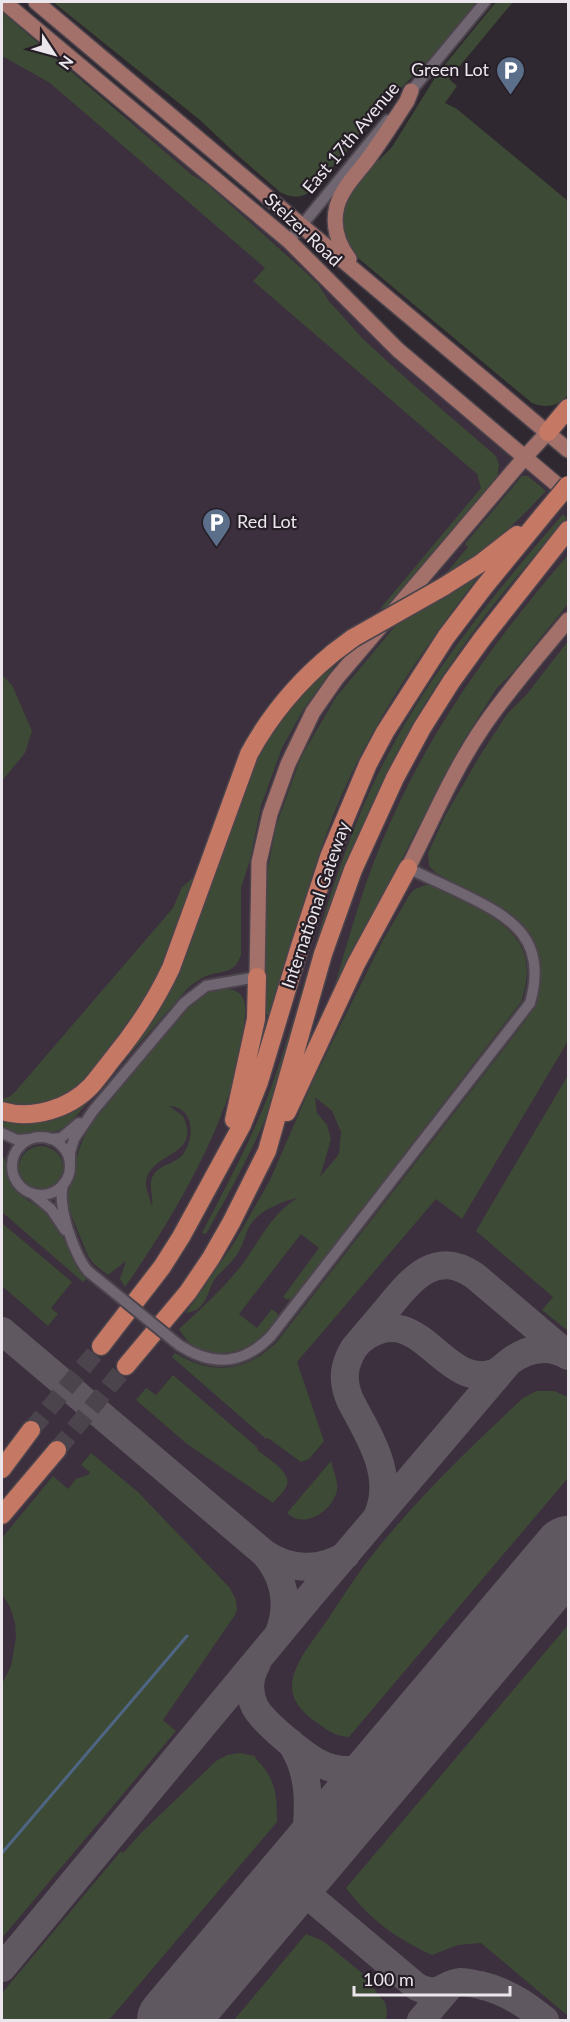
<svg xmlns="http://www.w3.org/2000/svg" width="570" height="2022" font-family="Lato,sans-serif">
	<rect width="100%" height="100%" fill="#302831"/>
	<path fill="#3c2f3e" d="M2 26 264 219 398 350 568 494V2020H2Z"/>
	<path fill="#3d4a35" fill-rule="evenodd" d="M53 2H478L436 54 369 119 352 145 312 190C301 199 292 198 280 192L235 153 200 120Z
		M496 2H513L449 79 457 86 445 103 457 109 568 201V395C558 406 547 409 532 403L358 258C343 241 334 218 345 196 351 184 367 169 375 158L379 160 392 147 438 73Z
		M2 12 192 175 207 184 302 269 318 284 329 301 363 339 410 382 496 456 499 465 497 478 386 608 380 609 481 488 477 474 253 281 265 268 50 83 2 56Z
		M522 476H528L546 491C513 527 484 552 442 578L468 547 465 544Z
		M563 514 567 518C541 549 513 580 488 612 440 675 397 744 366 818 330 902 311 993 281 1080 262 1134 234 1184 206 1234L202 1233C227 1184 253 1137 272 1085 304 994 324 899 362 809 409 698 484 605 563 514Z
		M568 555V604L513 672 497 688 460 746V752L416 831 335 992 333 991C350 935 365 877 390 823 434 723 497 637 568 555Z
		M482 572C424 647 368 727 333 816 308 880 291 947 272 1013L267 1015 265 1011V903L268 868 276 826 301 757 336 697 401 619Z
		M568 641V1041L462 1219 436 1199 297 1362 324 1441 309 1459 301 1462 268 1438 266 1439 172 1357 175 1353C212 1375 244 1373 276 1343L526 1020C538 1000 544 981 539 958 531 923 511 913 481 897 466 889 451 881 436 873L429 866 428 853 445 816 479 757 507 714 527 694Z
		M340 658 303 710 282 748 261 806 250 860 241 888V955C234 974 225 970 209 975 200 978 194 983 187 989L69 1124C50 1138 22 1138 2 1127V1115L58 1113 145 1029 261 750 283 715 320 674Z
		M2 675 12 685 32 731 25 753 2 781Z
		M196 875 194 884 153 990 89 1079 72 1094 38 1106 12 1107 2 1104V1099L9 1097 14 1093 173 908 182 887Z
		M426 885 435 887C486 914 546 931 521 1002L293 1298 288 1300 283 1297 319 1248 301 1234 239 1314 257 1328 272 1309 278 1314C276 1322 271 1328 265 1334 247 1352 218 1359 194 1347 188 1343 183 1335 179 1329 202 1308 225 1287 244 1262 262 1237 270 1216 297 1198 284 1201 266 1208 256 1218 247 1226 246 1237 241 1247 236 1259 226 1267 217 1276 206 1290 209 1310 186 1313L234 1243 270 1180 313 1081 343 1020 383 940 410 894 415 889ZM315 1097 332 1111 341 1132 339 1154 320 1177 331 1139 327 1125 317 1113Z
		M218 989C225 989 234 988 240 994 248 1002 245 1014 244 1024 239 1108 173 1219 125 1287L120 1279 126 1261 108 1275 94 1264 88 1256 68 1207 67 1199C74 1172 76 1149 91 1124L191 1003 207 993ZM169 1106C194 1107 195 1136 184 1153 176 1164 161 1164 154 1174 147 1184 154 1196 152 1206 150 1199 146 1190 146 1183 148 1151 203 1158 183 1116Z
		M568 1075V1331L542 1310 553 1297 476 1231Z
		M19 1168a22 22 0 1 1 44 0a22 22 0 1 1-44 0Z
		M2 1154C8 1165 8 1178 15 1189 23 1201 41 1205 51 1218 65 1236 72 1259 86 1279L83 1282 2 1212Z
		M2 1223 72 1282 51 1308 58 1314 48 1326 2 1286Z
		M173 1375 258 1448 257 1450C267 1458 294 1473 286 1487 283 1493 277 1498 273 1503L187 1444 136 1400 146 1388 156 1395Z
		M536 1391H554L568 1397V1478L349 1737C334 1737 325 1728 313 1720 300 1710 288 1696 293 1678 298 1657 316 1637 328 1619 339 1602 351 1584 363 1567 410 1505 466 1451 523 1398Z
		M91 1453 138 1492 230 1588 236 1600 237 1610 235 1615 163 1720 176 1731 2 1938V1684L11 1666 16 1638 15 1623 10 1607 2 1594V1538L53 1476 68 1489 76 1479 88 1475 90 1472 81 1465Z
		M331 1461C333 1470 340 1484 336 1494 329 1513 304 1529 287 1513Z
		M568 1625V2016L481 1943 458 1945 432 1955C397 1939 370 1920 346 1888Z
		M240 1753 255 1756 256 1759C276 1778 277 1796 277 1822L109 2020H2V1993L121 1851 123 1853 141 1833 216 1761 227 1755Z
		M306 1934 323 1941 368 1978 378 1995 385 2002 387 2011 386 2020H234Z"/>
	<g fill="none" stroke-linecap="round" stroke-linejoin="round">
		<path stroke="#4e6683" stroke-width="3" d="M2 1853 187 1636"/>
		<path stroke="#5f5860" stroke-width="28" d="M2 1331 264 1553C284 1576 290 1604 279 1633
			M360 1341C419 1294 442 1391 494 1373 499 1371 504 1366 509 1362
			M377 1517C396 1475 369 1437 350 1400 342 1381 343 1366 354 1348 365 1335 376 1322 387 1309 411 1280 435 1248 475 1276L567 1354
			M264 1553C289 1570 320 1572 346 1555
			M257 1663C249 1677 248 1693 255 1707 263 1722 302 1754 317 1762 326 1767 337 1770 348 1770 368 1772 383 1764 399 1752
			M291 1743C319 1785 304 1832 303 1879V1887L309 1896
			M273 1901 291 1871 300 1850
			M316 1902 417 1987C441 1998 441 1984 461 1982 467 1982 474 1984 480 1985 506 1991 525 2004 545 2020
			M2 1968 312 1594 509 1362C528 1348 548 1344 568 1356
			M421 2020 451 1985"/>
		<path stroke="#5f5860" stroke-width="70" d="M172 2020 568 1551"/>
		<path stroke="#4c444d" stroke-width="18" stroke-dasharray="18 9" stroke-linecap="butt" d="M31 1430 101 1346
			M57 1450 126 1366"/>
		<defs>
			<path id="minor" d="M407 96 485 2
				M289 241 388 120
				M2 1133 17 1140 29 1139
				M12 1166a29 29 0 1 1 58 0a29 29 0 1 1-58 0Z
				M50 1139 61 1138 79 1123
				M70 1162V1152L74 1139 93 1111 184 1003 206 986 257 977
				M64 1183C55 1201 75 1259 89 1272
				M34 1195 51 1209 65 1230
				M179 1345C213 1367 243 1365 271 1336L530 1003C548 940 513 918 463 894 445 885 426 877 408 868"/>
			<path id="primary" d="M4 2 289 241 398 350 568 494
				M36 2 568 450
				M349 259C338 244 332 225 337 206 342 188 357 174 368 159 382 140 394 121 407 101L411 91
				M408 868C432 821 453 771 483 727 509 689 539 655 568 620
				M257 977 259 862 270 814 288 764 313 712 336 679 525 457 548 432"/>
			<path id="motorway" d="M548 432 568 408
				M443 587 481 563 517 535
				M2 1111C32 1120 69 1109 91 1086 99 1077 106 1067 114 1057 137 1029 156 1000 171 968L249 754C270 715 299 681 333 653
				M287 1112 356 964 408 868
				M234 1120 256 1019 257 977
				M101 1346 162 1267 181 1237 242 1125 259 1082 300 946 329 857 368 764 385 732 446 637 484 587 543 515
				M126 1366 188 1292 211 1258 231 1223 267 1151 323 954 353 870 395 778 422 728 451 682 482 639 568 530
				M2 1469 31 1430
				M2 1515 57 1450"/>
		</defs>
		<use href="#minor" stroke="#4b444c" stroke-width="14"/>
		<use href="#primary" stroke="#4b444c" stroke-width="18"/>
		<use href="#motorway" stroke="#4b444c" stroke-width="21"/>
		<use href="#minor" stroke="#706671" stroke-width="10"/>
		<use href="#primary" stroke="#a37169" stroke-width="15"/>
		<use href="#motorway" stroke="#c57864" stroke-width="18"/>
		<defs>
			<path id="minor-bridge" d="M89 1272 179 1345"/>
			<path id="motorway-bridge" d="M543 515 568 485
				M333 653 353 638 443 587"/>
		</defs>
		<use href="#minor-bridge" stroke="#4b444c" stroke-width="14" stroke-linecap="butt"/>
		<use href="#motorway-bridge" stroke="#4b444c" stroke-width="21" stroke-linecap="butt"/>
		<use href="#minor-bridge" stroke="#706671" stroke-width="10"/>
		<use href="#motorway-bridge" stroke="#c57864" stroke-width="18"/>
	</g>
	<defs>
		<symbol id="parking-pin" viewBox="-11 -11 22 30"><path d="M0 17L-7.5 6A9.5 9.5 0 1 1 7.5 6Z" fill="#5c6f8a" stroke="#261e27"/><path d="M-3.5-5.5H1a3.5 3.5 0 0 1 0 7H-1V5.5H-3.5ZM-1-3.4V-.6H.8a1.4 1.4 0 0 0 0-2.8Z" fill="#fff"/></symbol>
	</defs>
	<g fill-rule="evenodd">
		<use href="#parking-pin" x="494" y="54" width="33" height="45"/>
		<use href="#parking-pin" x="200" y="506" width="33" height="45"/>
	</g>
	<g text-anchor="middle" stroke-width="4.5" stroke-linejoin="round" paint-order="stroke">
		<g font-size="18" fill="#ebe6ec" stroke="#261e27" text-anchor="end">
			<text x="489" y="76">Green Lot</text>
			<text x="237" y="528" text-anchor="start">Red Lot</text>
		</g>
		<g font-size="18" fill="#ebe6ec" stroke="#261e27">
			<text transform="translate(351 138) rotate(-50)" y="6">East 17th Avenue</text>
			<text transform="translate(303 230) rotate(43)" y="6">Stelzer Road</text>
			<text transform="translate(316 905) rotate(-71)" y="6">International Gateway</text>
		</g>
	</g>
	<rect width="570" height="2022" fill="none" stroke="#ebe6ec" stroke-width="6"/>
	<g transform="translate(54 54) rotate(126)" stroke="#261e27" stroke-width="4.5" paint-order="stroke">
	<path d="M0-4.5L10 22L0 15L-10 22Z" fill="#ebe6ec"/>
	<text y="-9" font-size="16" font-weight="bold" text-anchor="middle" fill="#ebe6ec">N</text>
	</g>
	<path d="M354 1986v9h156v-9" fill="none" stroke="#ebe6ec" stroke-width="3"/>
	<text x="363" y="1986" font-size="18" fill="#ebe6ec" stroke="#261e27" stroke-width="4.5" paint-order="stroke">100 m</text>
</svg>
